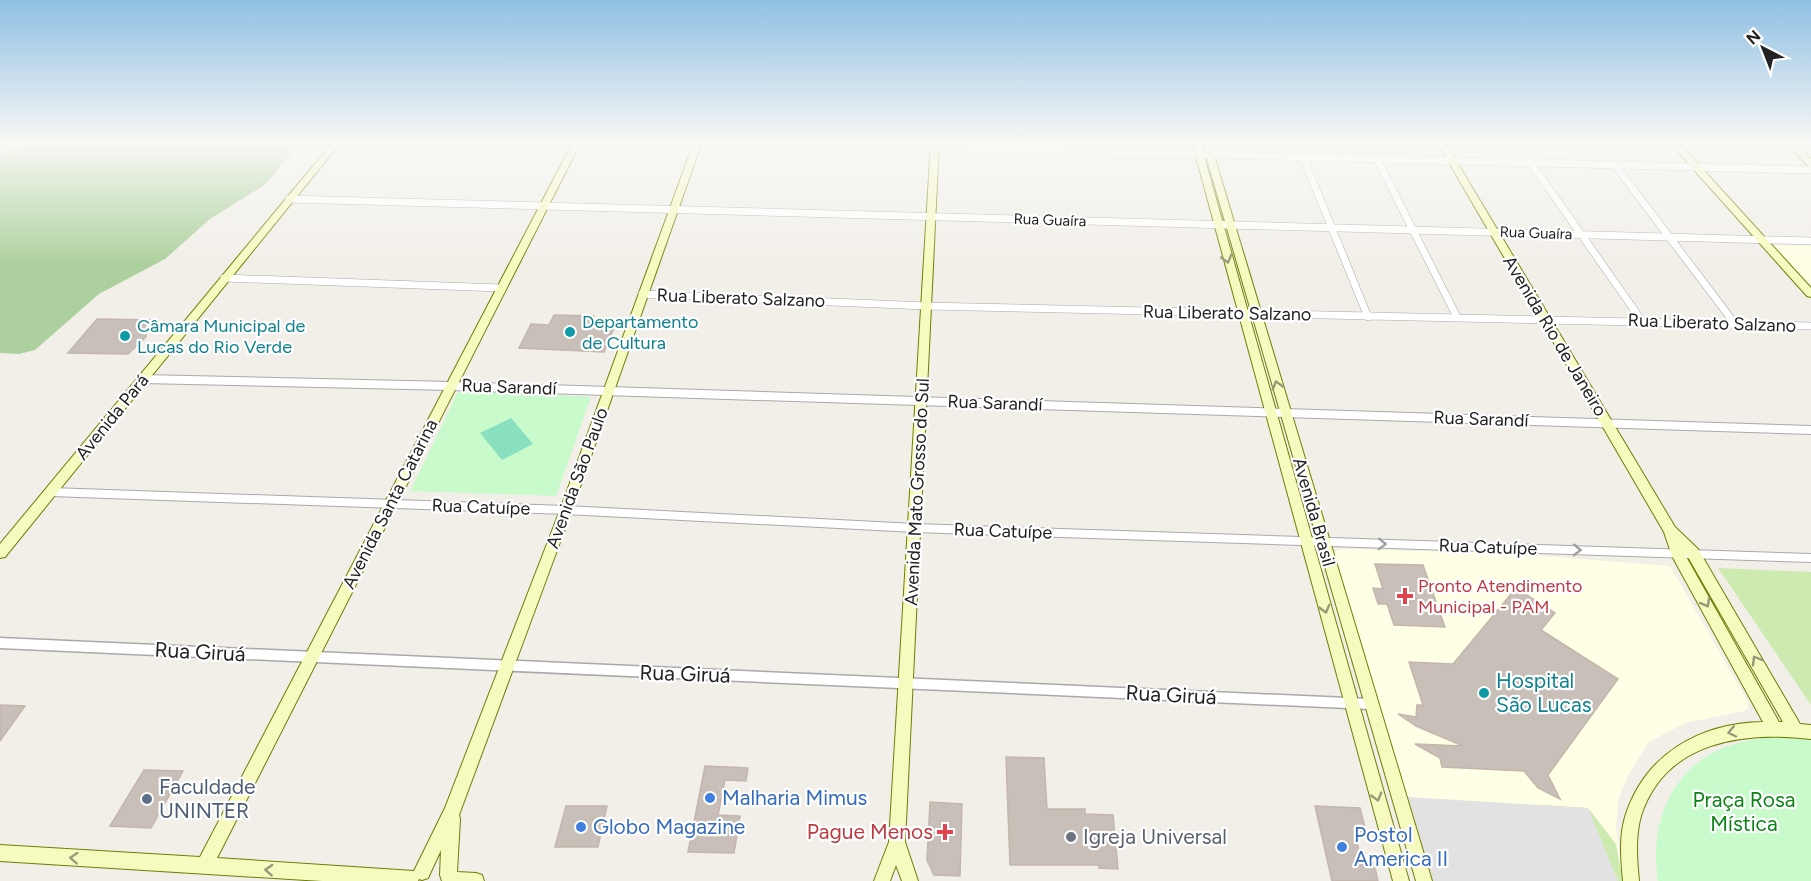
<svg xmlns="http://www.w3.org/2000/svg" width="1811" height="881" font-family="Figtree,sans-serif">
	<rect width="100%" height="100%" fill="#f2efe9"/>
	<path fill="#ffffe5" d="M1773 245 1811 246V283L1805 282Z
		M1340 549 1505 553 1670 566 1748 702V708L1744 711 1685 723 1649 742 1628 775 1618 800 1616 826 1623 881H1432L1334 557V553Z"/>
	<path fill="#cdebb0" d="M1718 568 1811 572V705Z
		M1544 805 1588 808 1616 844 1623 881H1575Z"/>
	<path fill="#add19e" d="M32 142H301L266 184 210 219 165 259 99 294 35 350 19 354 0 353V153Z"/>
	<path fill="#c8facc" d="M459 390 591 397 556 496 410 491Z
		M1811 736V881H1658C1648 818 1676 757 1742 742 1764 736 1788 736 1811 736Z"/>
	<path fill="#88e0be" d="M511 418 533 444 502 460 480 433Z"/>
	<path fill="#e2e2e2" d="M1407 797 1588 808 1618 881H1432Z"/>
	<path fill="#c7bfb8" stroke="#c4b6ab" stroke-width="1.5" d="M554 315 594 316 589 327 614 328 604 352 519 348 531 324 549 325Z
		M97 319 155 320 147 329 146 337 128 354 68 353Z
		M1375 564 1423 565 1445 627 1394 625 1387 604H1378L1373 588 1383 589Z
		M1516 588 1555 613 1541 630 1618 679 1548 775 1560 799 1538 788 1524 771 1442 767 1440 758 1415 744 1463 746 1416 726 1398 714 1416 717 1417 705H1423L1409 662 1453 664Z
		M0 705 25 706 0 741Z
		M1006 757 1044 758 1047 809H1085V814L1113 815 1118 869 1099 868V865H1010Z
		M705 766 748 768 746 781 725 780 718 815 740 816 734 853 688 852Z
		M144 770 183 771 151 828 110 826Z
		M930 802 962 804 960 876 934 875 927 860Z
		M566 806H607L598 847H555Z
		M1315 806 1360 808 1366 832 1354 831 1362 862 1374 863 1378 881H1332Z"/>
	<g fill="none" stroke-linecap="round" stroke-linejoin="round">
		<defs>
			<path id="street-far2" d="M722 142 1811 170
				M1303 157 1368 317
				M1377 159 1457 317
				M1531 163 1642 321
				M1615 165 1735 324
				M289 199 1811 241
				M224 278 500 288
				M642 294 926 306 1811 326"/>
			<path id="street-far1" d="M143 379 451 386 1811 430
				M51 492 566 510 915 528 1811 558"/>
			<path id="street" d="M0 643 1370 704"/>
			<path id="secondary" d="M333 142H341L5 557 0 558V544Z
				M573 142H581L217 858 414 871 445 808 560 510 694 142H702L572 510 459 815 460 819 457 872 476 873 482 875 484 881H442L440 875 441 850 428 878 422 880 419 879 418 881H322L0 861V845L200 857Z
				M931 142H939L905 842 918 881H902L896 865 890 881H874L889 842Z
				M1192 142H1200L1409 881H1393Z
				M1202 142H1210L1432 881H1416Z
				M1437 142H1445L1675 527 1698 549 1800 724 1811 725V739C1744 731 1665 741 1641 816 1635 837 1637 860 1639 881H1623C1621 860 1619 837 1625 817 1644 755 1699 723 1763 722L1672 556 1664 532ZM1684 553 1688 557 1783 722H1779Z
				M1669 142H1678L1811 288V297L1807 296Z
				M1784 142H1793L1811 159V167L1808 166Z"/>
		</defs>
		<use href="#street-far2" stroke="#a9a9a9" stroke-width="8"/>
		<use href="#street-far1" stroke="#a9a9a9" stroke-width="10"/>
		<use href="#street" stroke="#a9a9a9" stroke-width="13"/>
		<use href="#secondary" stroke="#707d05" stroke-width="2"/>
		<use href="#street-far2" stroke="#fff" stroke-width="7"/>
		<use href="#street-far1" stroke="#fff" stroke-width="8"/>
		<use href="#street" stroke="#fff" stroke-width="10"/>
		<use href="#secondary" fill="#f7fabf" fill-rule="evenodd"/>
	</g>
	<defs><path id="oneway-chevron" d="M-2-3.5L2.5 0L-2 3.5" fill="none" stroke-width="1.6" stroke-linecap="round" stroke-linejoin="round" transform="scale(1.5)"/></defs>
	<g stroke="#979978">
		<use href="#oneway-chevron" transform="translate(1227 259) rotate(75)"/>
		<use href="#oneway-chevron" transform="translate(1277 385) rotate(-106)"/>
		<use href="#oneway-chevron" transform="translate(1706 603) rotate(61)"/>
		<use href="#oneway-chevron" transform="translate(1325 609) rotate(75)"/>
		<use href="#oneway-chevron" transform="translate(1756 660) rotate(-120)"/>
		<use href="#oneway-chevron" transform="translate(1732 732) rotate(168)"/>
		<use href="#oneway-chevron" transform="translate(1377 797) rotate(74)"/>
		<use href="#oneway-chevron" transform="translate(74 858) rotate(-177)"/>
		<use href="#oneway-chevron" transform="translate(269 870) rotate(-177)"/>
	</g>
	<g stroke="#9c9c9c">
		<use href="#oneway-chevron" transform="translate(1382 544) rotate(2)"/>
		<use href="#oneway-chevron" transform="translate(1577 550) rotate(2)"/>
	</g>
	<linearGradient id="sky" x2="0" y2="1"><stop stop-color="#8fc0e4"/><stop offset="0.54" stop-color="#f9f8f5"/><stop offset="1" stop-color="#f9f8f5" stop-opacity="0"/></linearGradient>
	<rect width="1811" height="265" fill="url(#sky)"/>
	<g fill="#0f9aa8" stroke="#fff" stroke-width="2">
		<circle cx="570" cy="332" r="6"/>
		<circle cx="125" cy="336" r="6"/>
		<circle cx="1484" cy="693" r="6"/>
	</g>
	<g fill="#e0444e" stroke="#fff" stroke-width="2">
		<path d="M1402 587h6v6h6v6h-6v6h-6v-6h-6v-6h6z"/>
		<path d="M942 823h6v6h6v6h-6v6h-6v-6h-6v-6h6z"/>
	</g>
	<g fill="#3f7fe0" stroke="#fff" stroke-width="2">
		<circle cx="710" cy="798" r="6"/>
		<circle cx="581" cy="827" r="6"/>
		<circle cx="1342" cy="847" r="6"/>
	</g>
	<circle fill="#5c6f8a" stroke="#fff" stroke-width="2" cx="147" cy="799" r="6"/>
	<circle fill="#6b7280" stroke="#fff" stroke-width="2" cx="1071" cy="837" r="6"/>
	<g text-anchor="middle" stroke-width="4.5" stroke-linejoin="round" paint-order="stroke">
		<g font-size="15" fill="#222" stroke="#fff">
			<text transform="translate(1050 220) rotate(2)" y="5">Rua Guaíra</text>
			<text transform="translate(1536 233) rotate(2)" y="5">Rua Guaíra</text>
		</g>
		<g font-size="18" fill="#222" stroke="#fff">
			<text transform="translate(741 298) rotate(2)" y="6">Rua Liberato Salzano</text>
			<text transform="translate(1227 313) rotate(1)" y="6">Rua Liberato Salzano</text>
			<text transform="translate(1712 323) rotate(2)" y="6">Rua Liberato Salzano</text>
			<text transform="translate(1555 336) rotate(59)" y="6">Avenida Rio de Janeiro</text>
			<text transform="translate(509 387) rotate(2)" y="6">Rua Sarandí</text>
			<text transform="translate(995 403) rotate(2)" y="6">Rua Sarandí</text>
			<text transform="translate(112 417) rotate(-51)" y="6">Avenida Pará</text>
			<text transform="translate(1481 419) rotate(2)" y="6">Rua Sarandí</text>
			<text transform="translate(577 478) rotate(-70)" y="6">Avenida São Paulo</text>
			<text transform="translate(917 492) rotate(-87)" y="6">Avenida Mato Grosso do Sul</text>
			<text transform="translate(390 504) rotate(-63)" y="6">Avenida Santa Catarina</text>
			<text transform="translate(481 507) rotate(2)" y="6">Rua Catuípe</text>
			<text transform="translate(1314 512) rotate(74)" y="6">Avenida Brasil</text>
			<text transform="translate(1003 531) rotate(2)" y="6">Rua Catuípe</text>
			<text transform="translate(1488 547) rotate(2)" y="6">Rua Catuípe</text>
		</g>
		<g font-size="18" fill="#0d838f" stroke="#fff" text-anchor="start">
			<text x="582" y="328">Departamento<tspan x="582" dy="21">de Cultura</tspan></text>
			<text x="137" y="332">Câmara Municipal de<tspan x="137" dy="21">Lucas do Rio Verde</tspan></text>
		</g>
		<g font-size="18" fill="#be3a42" stroke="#fff" text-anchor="start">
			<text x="1418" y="592">Pronto Atendimento<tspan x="1418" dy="21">Municipal - PAM</tspan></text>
		</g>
		<g font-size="21" fill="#222" stroke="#fff">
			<text transform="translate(200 652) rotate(3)" y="7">Rua Giruá</text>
			<text transform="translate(685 674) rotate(2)" y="7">Rua Giruá</text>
			<text transform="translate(1171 695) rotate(3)" y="7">Rua Giruá</text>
		</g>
		<g font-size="21" fill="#0d838f" stroke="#fff" text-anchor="start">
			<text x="1496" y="688">Hospital<tspan x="1496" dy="24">São Lucas</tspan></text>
		</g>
		<g font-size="21" fill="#4e5e75" stroke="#fff" text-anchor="start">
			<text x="159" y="794">Faculdade<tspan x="159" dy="24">UNINTER</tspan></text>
		</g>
		<g font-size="21" fill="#366cbe" stroke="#fff" text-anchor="start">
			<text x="722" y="805">Malharia Mimus</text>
			<text x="593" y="834">Globo Magazine</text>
			<text x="1354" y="842">Postol<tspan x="1354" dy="24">America II</tspan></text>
		</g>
		<g font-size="21" fill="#0c8416" stroke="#fff">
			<text x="1744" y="807">Praça Rosa<tspan x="1744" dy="24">Mística</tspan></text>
		</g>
		<g font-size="21" fill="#be3a42" stroke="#fff" text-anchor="end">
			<text x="933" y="839">Pague Menos</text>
		</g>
		<g font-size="21" fill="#5b616d" stroke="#fff" text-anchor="start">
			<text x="1083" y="844">Igreja Universal</text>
		</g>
	</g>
	<g transform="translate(1763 48) rotate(318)" stroke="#ffffff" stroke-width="4.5" paint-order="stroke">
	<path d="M0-4.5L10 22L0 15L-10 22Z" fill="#222222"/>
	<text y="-9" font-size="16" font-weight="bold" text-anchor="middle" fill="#222222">N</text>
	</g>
</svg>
